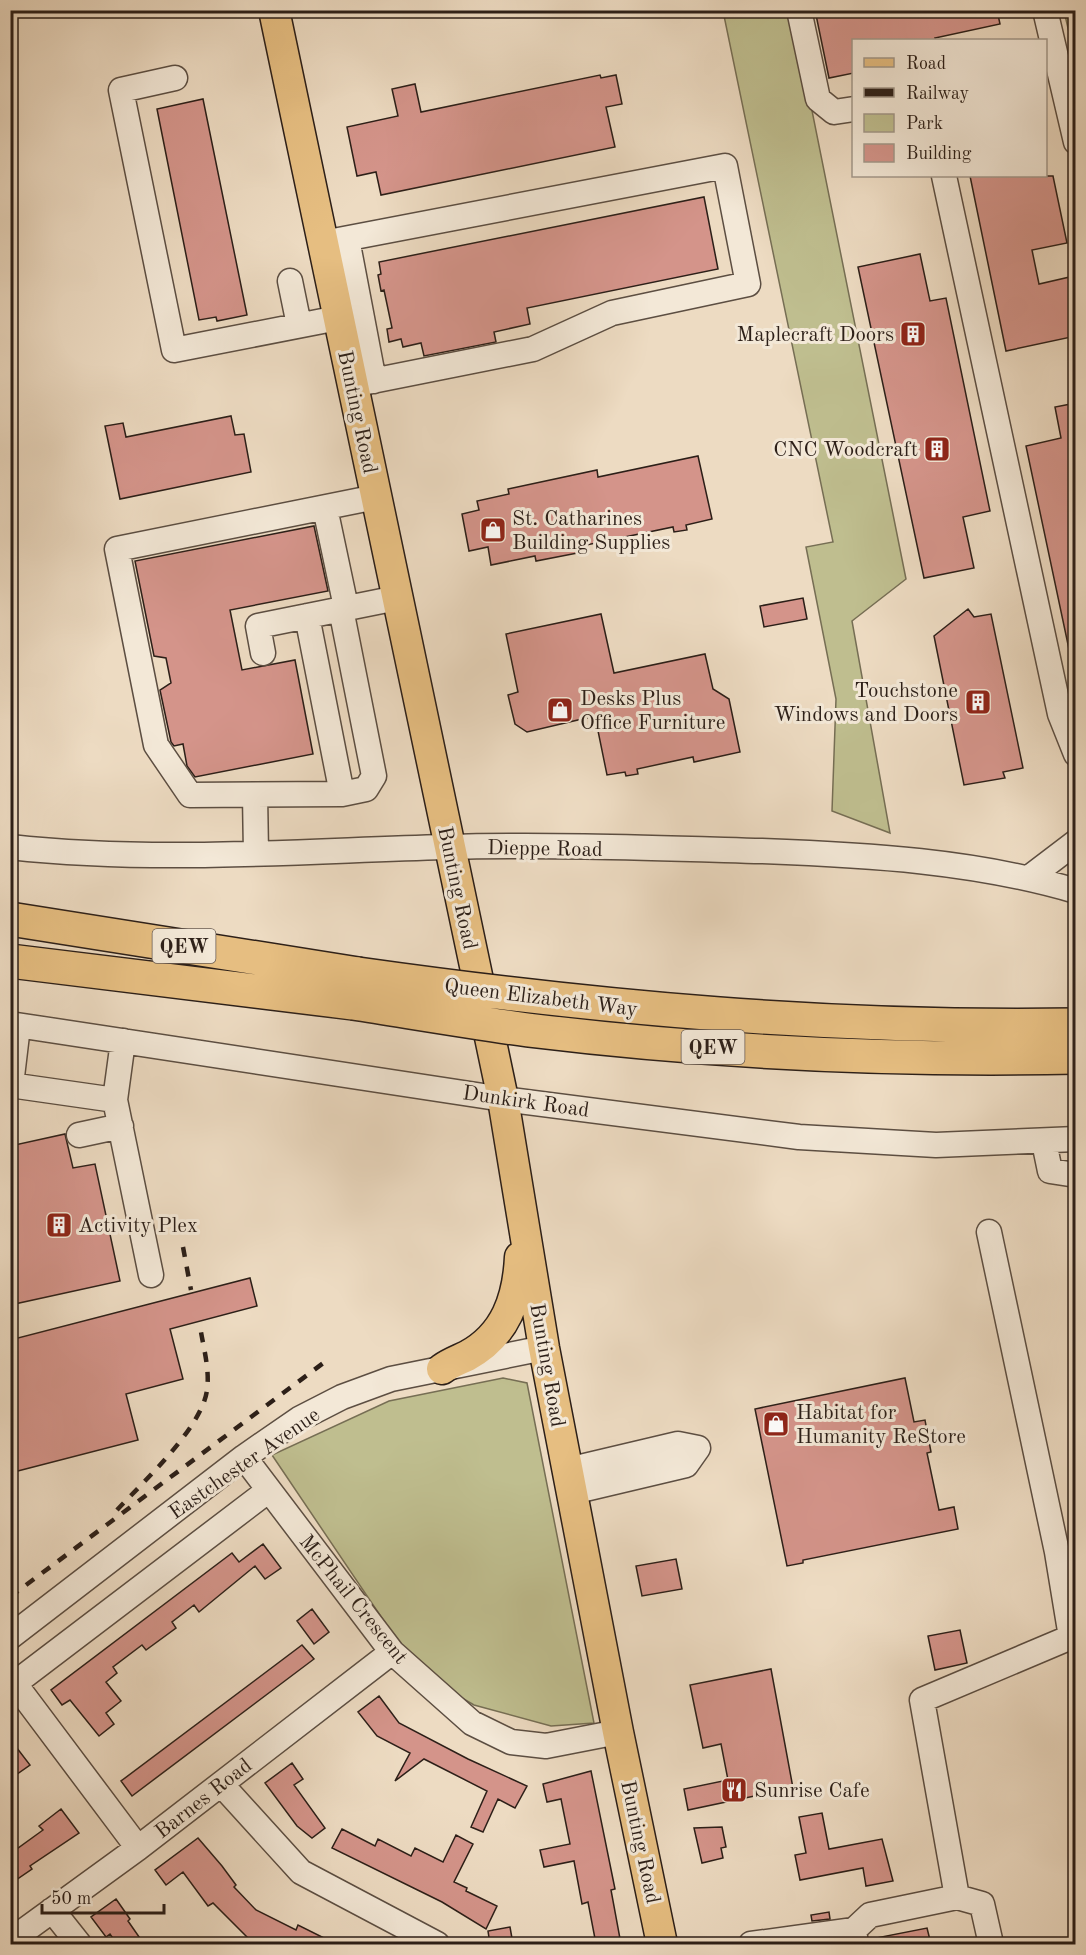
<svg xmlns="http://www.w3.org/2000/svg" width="1086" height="1955" font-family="'Old Standard TT',serif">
	<rect width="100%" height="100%" fill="#eddbc2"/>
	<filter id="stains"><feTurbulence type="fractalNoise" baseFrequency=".00333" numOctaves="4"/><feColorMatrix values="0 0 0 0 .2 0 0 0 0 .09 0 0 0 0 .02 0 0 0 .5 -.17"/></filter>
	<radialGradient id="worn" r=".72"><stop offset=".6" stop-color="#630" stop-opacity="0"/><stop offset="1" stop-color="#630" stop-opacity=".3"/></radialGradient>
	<path fill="#bfbe8f" stroke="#766e54" stroke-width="1.5" d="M723 11H792L906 579 852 621 890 833 832 811 836 699 806 547 833 542Z
		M1064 11H1075V58Z
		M503 1378 527 1383 594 1723 551 1726 474 1705 419 1673 272 1455 389 1401Z"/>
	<path fill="#d4948a" stroke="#2c1f18" stroke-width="1.5" d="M815 10H997L1000 24 935 38 936 40H854V73L829 78Z
		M600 75 601 78 616 75 622 104 606 107 615 147 381 195 376 172 357 176 347 127 398 116 392 89 415 84 421 112Z
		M203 99 247 315 217 321 216 317 199 320 157 109Z
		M970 176H1053L1067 243 1032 250 1039 284 1074 276 1076 336 1006 351Z
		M704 197 718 269 527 308 530 324 494 332 496 342 424 356 421 343 403 347 401 339 389 342 387 329 392 328 384 290 381 291 378 275 381 274 379 262Z
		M920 254 930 301 946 298 990 511 963 517 974 568 924 578 858 267Z
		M1076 403V654H1070L1026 446 1061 438 1055 407Z
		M231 416 235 435 244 434 251 472 120 499 105 426 123 423 126 437Z
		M698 456 712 519 686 525 687 530 674 532 673 527 586 545 588 551 536 561 535 556 491 565 488 547 469 551 462 514 479 510 477 501 509 494 508 489 597 470 598 477Z
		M314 526 328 591 230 610 242 670 295 660 313 754 195 777 187 766 183 744 174 746 171 742 160 690 171 683 166 658 154 656 135 561Z
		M803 598 807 619 764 627 760 606Z
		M968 609 974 617 991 614 1023 768 1003 772 1005 778 964 785 934 636Z
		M601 614 614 673 705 654 713 689 729 699 740 752 694 762 693 757 637 769 638 774 626 776 625 772 607 775 595 716 527 732 515 724 508 695 518 692 506 634Z
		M65 1134 73 1168 95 1164 120 1281 10 1305V1146Z
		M250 1278 257 1306 170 1329 183 1379 126 1394 138 1440 10 1473V1340Z
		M905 1378 914 1422 925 1420 931 1452 927 1453 939 1510 954 1507 958 1529 803 1560V1563L787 1566 755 1409Z
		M263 1544 281 1568 265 1579 255 1566 199 1612 194 1605 172 1622 176 1628 146 1650 142 1645 113 1667 117 1673 106 1682 121 1701 106 1713 114 1724 99 1736 70 1700 62 1705 51 1690 232 1553 239 1562Z
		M676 1559 682 1589 642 1596 636 1566Z
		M312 1609 329 1632 314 1644 297 1621Z
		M960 1630 967 1663 935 1670 928 1636Z
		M302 1645 314 1659 132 1796 121 1781Z
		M771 1669 793 1788 688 1810 684 1789 728 1780 721 1744 703 1748 690 1685Z
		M379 1696 399 1723 468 1759 527 1786 515 1808 498 1799 483 1832 471 1827 487 1791 424 1759 395 1781 410 1753 377 1736 358 1712Z
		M10 1739 30 1765 10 1779Z
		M292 1763 303 1779 294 1785 325 1828 312 1838 297 1826 265 1783Z
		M591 1771 615 1889 611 1890 621 1944H596L588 1902 582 1904 574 1861 544 1867 540 1850 570 1844 561 1799 547 1802 543 1784Z
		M61 1809 79 1833 30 1866 32 1869 10 1884V1854L43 1830 39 1826Z
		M822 1813 829 1849 882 1839 893 1881 866 1886 863 1868 800 1880 795 1855 806 1853 799 1817Z
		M722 1827 726 1847 721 1848 723 1858 702 1863 694 1828Z
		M342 1829 375 1846 378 1839 411 1856 415 1848 443 1862 456 1835 473 1844 454 1882 467 1888 466 1891 497 1906 486 1929 442 1902 332 1848Z
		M198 1838 222 1866 236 1885 234 1887 256 1910 296 1930 298 1925 336 1944H254L213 1903 208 1906 183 1872 166 1885 155 1870Z
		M116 1899 130 1919 128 1921 144 1944H117L110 1934 106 1937 91 1917Z
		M829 1912 830 1919 812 1921 811 1915Z
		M510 1927 513 1944H490L488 1931Z
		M927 1928 931 1944H876V1938Z"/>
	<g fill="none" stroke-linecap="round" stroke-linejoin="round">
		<defs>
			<path id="minor" d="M799 10 818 99 834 112 854 109
				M1045 10 1076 142
				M175 78 121 90 174 350 338 318
				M944 176 1060 714 1076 754
				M347 239 374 381
				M323 243 725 166 748 284 612 313 533 349 352 385
				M290 281 299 325
				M325 508 346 607
				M341 609 374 776 366 789 342 794
				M307 616 342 794 190 795 156 745 117 549 376 497
				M263 653 258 626 397 598
				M255 795 256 853
				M10 847C155 863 300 851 445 847 550 844 657 848 762 851 867 855 975 861 1076 891
				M1030 877 1076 842
				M10 1024 503 1099 799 1137 936 1145 1076 1139
				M10 1085 115 1100 151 1275
				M11 1085 18 1026
				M115 1100 123 1041
				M79 1135 121 1126
				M1044 1142 1050 1171 1076 1175
				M244 1457 392 1652 472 1723 511 1742 546 1746 618 1732
				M568 1470 678 1444 698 1448 686 1465 572 1492
				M10 1637 244 1457 299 1419 342 1397 391 1379 544 1348
				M15 1684 138 1848
				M10 1687 269 1490
				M221 1784 301 1872 437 1944
				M957 1897 982 1904 991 1944
				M52 1910 79 1944
				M854 1930 870 1915 957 1897 922 1700 1071 1637 1057 1552 989 1232
				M10 1941 138 1848 392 1652
				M751 1944 854 1930 856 1944"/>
			<path id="major" d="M274 10 503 1099 544 1348 618 1732 662 1944
				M442 1369C450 1363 459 1360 467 1356 506 1335 518 1298 520 1257"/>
			<path id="highway" d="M10 919 358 974
				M10 961 353 1003"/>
		</defs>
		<use href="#minor" stroke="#5c4e42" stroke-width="27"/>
		<use href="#major" stroke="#2c1f18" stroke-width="33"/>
		<use href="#highway" stroke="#2c1f18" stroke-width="36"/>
		<use href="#minor" stroke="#f3e8d7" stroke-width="24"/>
		<use href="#major" stroke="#e6be81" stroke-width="30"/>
		<use href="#highway" stroke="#e6be81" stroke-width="33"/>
		<path stroke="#2c1f18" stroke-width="4.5" stroke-dasharray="10 10" stroke-linecap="butt" d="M183 1247 191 1290
			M117 1510C143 1482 202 1428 207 1390 210 1369 203 1346 200 1326
			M10 1597 330 1358"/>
		<defs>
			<path id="highway-bridge" d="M358 974C600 1008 831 1029 1076 1025
				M353 1003C411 1012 469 1022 528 1030 709 1052 893 1061 1076 1057"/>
		</defs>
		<use href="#highway-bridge" stroke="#2c1f18" stroke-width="36" stroke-linecap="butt"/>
		<use href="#highway-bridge" stroke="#e6be81" stroke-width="33"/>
	</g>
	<defs>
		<symbol id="building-square" viewBox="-11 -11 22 22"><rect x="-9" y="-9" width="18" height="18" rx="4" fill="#8f2418" stroke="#f3e8d7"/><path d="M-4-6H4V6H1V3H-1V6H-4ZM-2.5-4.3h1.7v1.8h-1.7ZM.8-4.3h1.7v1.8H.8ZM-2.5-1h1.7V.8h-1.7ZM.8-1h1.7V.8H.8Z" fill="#fff"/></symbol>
		<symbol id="shop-square" viewBox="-11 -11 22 22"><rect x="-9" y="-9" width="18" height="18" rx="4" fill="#8f2418" stroke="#f3e8d7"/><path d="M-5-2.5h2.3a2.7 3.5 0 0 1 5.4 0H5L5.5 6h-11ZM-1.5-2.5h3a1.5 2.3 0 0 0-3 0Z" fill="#fff"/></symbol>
		<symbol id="restaurant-square" viewBox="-11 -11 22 22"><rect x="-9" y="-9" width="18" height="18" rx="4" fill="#8f2418" stroke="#f3e8d7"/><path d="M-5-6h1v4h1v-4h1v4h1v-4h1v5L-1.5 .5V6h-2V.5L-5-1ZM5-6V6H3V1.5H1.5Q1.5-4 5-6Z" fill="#fff"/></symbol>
	</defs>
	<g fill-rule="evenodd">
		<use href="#building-square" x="898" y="319" width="30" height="30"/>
		<use href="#building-square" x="922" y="434" width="30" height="30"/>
		<use href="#shop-square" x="478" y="515" width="30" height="30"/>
		<use href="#building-square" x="963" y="687" width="30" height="30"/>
		<use href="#shop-square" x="545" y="695" width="30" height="30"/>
		<use href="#building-square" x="44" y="1210" width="30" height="30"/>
		<use href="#shop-square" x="761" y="1409" width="30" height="30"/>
		<use href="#restaurant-square" x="719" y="1775" width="30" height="30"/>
	</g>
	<g text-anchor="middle" stroke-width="6" stroke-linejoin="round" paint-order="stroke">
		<g fill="#f3e8d7" stroke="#685b51" stroke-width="1.5">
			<rect x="152.5" y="929" width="63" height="34" rx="4.5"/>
			<rect x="681.5" y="1030" width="63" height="34" rx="4.5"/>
		</g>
		<g font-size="20" font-weight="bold" fill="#2c1f18">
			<text x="184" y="953">QEW</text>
			<text x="713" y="1054">QEW</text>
		</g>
		<g font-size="21" fill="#2c1f18" stroke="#f3e8d7" text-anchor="start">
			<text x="894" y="341" text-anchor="end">Maplecraft Doors</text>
			<text x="918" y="456" text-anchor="end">CNC Woodcraft</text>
			<text x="512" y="525">St. Catharines<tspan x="512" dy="24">Building Supplies</tspan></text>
			<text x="958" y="697" text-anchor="end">Touchstone<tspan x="958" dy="24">Windows and Doors</tspan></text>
			<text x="580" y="705">Desks Plus<tspan x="580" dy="24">Office Furniture</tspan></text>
			<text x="78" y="1232">Activity Plex</text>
			<text x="796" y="1419">Habitat for<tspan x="796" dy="24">Humanity ReStore</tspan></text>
			<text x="754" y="1797">Sunrise Cafe</text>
		</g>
		<g font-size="21" fill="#2c1f18" stroke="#f3e8d7">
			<text transform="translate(358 412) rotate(78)" y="7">Bunting Road</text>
			<text transform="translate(545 848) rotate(1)" y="7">Dieppe Road</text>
			<text transform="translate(458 888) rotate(78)" y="7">Bunting Road</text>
			<text transform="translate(541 997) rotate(7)" y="7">Queen Elizabeth Way</text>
			<text transform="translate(526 1101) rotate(8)" y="7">Dunkirk Road</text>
			<text transform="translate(548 1365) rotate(80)" y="7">Bunting Road</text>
			<text transform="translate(244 1463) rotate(-35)" y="7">Eastchester Avenue</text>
			<text transform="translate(354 1599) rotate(51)" y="7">McPhail Crescent</text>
			<text transform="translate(203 1798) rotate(-38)" y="7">Barnes Road</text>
			<text transform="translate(641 1842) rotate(78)" y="7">Bunting Road</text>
		</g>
	</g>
	<rect width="1086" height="1955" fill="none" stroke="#eddbc2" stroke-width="36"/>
	<rect x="12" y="12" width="1062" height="1931" fill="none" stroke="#2c1f18" stroke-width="3"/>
	<rect x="18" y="18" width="1050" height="1919" fill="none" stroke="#2c1f18" stroke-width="1.5"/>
	<rect x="852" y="39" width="195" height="138" fill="#f3e8d7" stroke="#a3988b" stroke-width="1.5"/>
	<rect x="864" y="58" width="30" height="9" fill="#e6be81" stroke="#a3988b" stroke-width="1.5"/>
	<text x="906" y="69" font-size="18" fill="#2c1f18">Road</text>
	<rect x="864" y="88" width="30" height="9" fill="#2c1f18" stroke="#a3988b" stroke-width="1.5"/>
	<text x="906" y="99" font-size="18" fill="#2c1f18">Railway</text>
	<rect x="864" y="114" width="30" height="18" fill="#bfbe8f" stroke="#a3988b" stroke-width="1.5"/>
	<text x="906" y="129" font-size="18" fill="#2c1f18">Park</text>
	<rect x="864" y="144" width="30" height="18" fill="#d4948a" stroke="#a3988b" stroke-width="1.5"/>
	<text x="906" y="159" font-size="18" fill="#2c1f18">Building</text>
	<path d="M42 1904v9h122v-9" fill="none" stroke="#2c1f18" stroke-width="3"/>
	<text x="51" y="1904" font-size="18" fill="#2c1f18" stroke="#f3e8d7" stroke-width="4.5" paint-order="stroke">50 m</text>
	<rect width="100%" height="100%" filter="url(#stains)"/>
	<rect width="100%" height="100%" fill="url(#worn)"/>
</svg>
